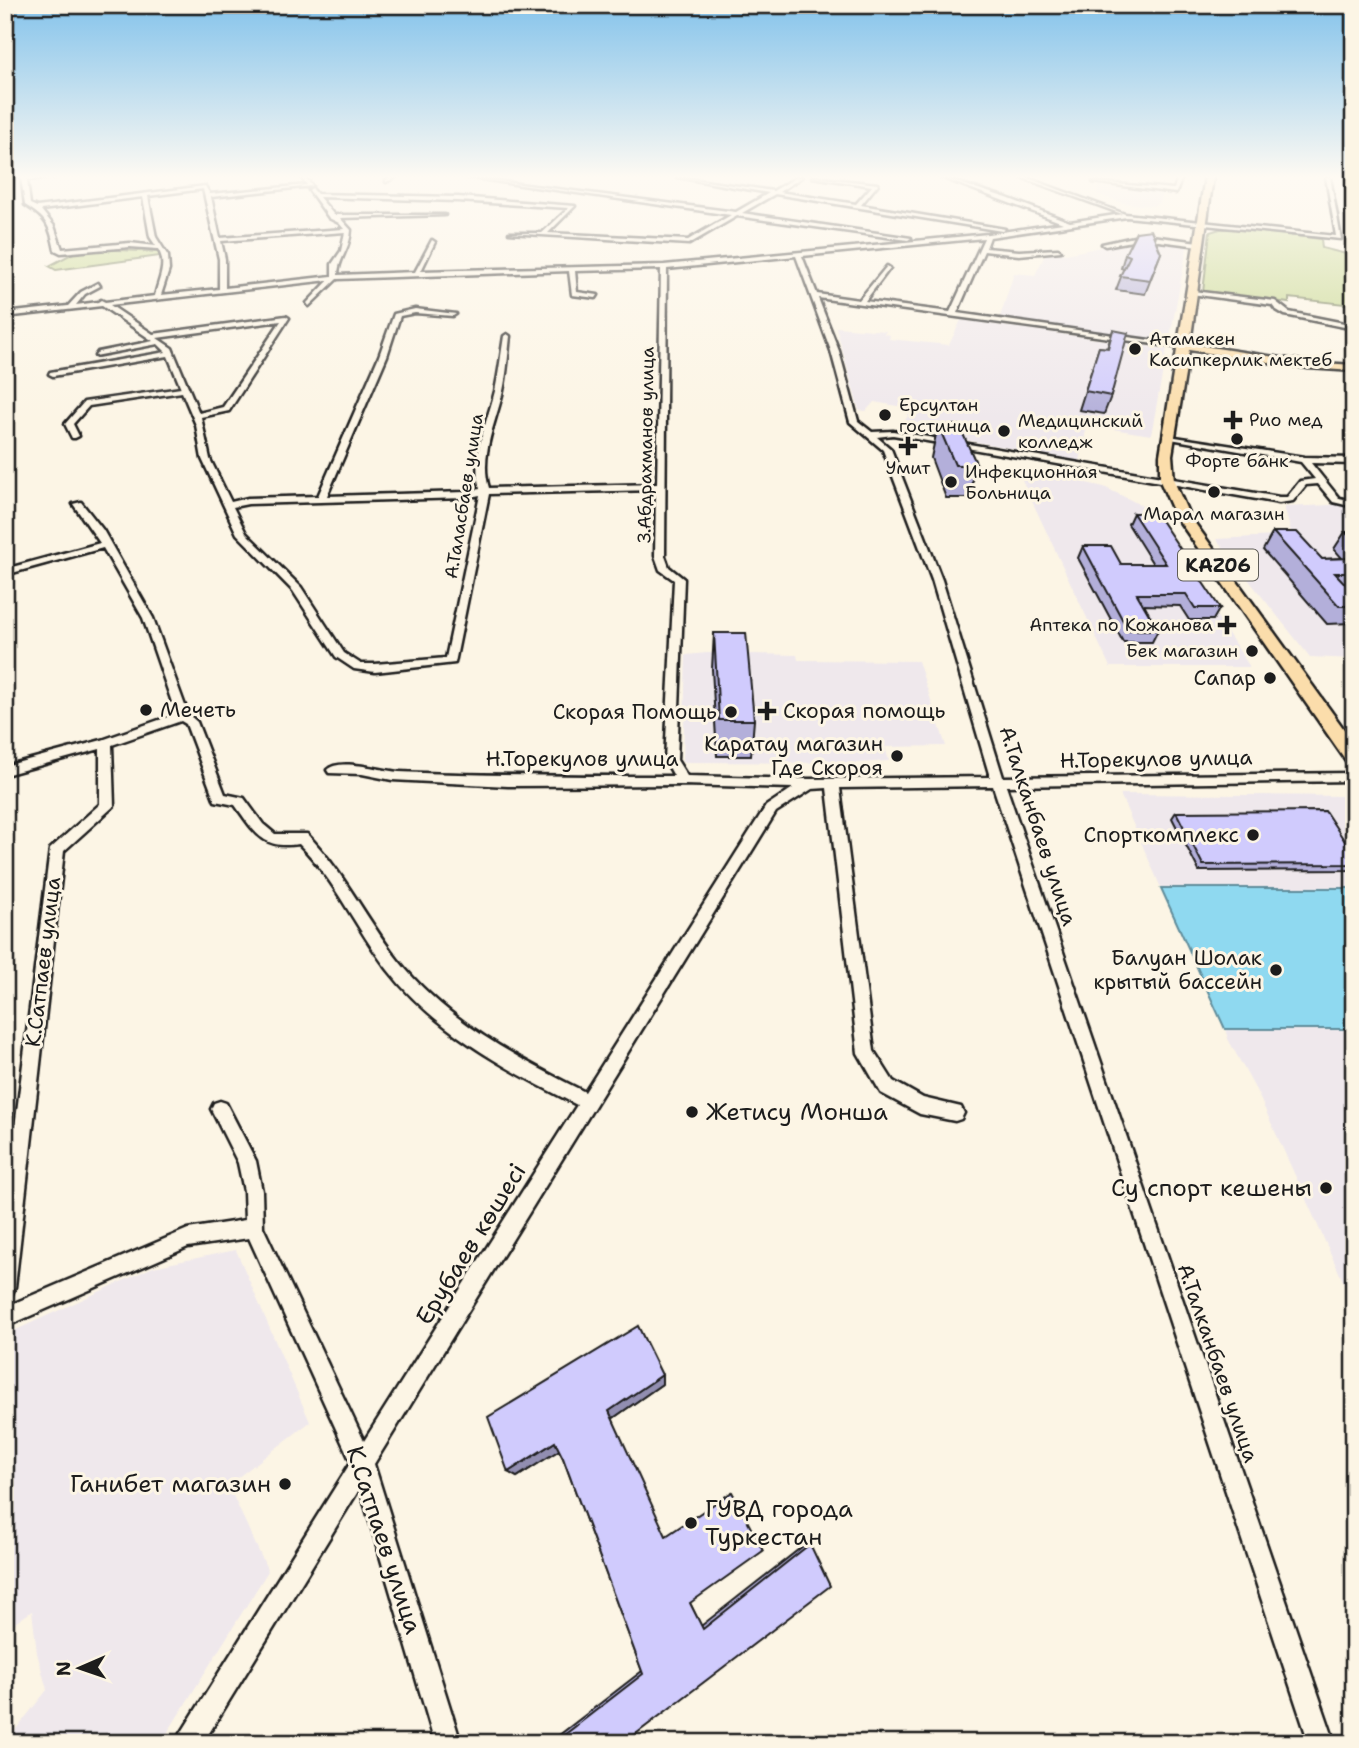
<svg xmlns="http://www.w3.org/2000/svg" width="1359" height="1748" font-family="'Shantell Sans',sans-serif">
	<rect width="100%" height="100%" fill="#fcf5e5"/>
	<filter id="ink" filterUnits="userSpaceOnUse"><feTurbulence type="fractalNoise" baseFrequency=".0143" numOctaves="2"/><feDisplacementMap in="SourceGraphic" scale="14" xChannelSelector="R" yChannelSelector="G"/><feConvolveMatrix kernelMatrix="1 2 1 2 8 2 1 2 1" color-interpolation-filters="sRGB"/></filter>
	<g filter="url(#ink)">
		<path fill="#efe8ec" d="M1099 184 1162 191V196L1160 203 1153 206 1123 203 1097 194Z
			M1146 238 1188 243 1169 342 1000 317 1014 273 1035 275 1047 251 1066 254Z
			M961 320 1167 349 1151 435 1087 425 1080 461 900 428 908 416 903 407 874 402 866 411 859 410 836 327 886 331 884 334 890 335 889 339 949 345Z
			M1016 467 1104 487 1145 507 1250 667H1110Z
			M1354 504V659L1310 657 1216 539 1292 535 1284 507Z
			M707 653 797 655 798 660 918 661 946 746 885 747 889 761 859 763 683 762 686 655Z
			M1120 794 1354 796V888H1161Z
			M1225 1029H1354V1305L1258 1094 1228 1039Z
			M236 1250 310 1422 228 1485 268 1571 161 1743H5L47 1690 37 1653 32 1611 5 1630V1335L153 1267Z"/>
		<path fill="#c4d68b" stroke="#707954" stroke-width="2" d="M1220 229H1239L1321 239 1322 248 1354 256V305L1289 298V303L1203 292 1210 232Z
			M99 249 158 252 160 256 56 270 49 266 77 251Z"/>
		<path fill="#8fd9f0" stroke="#618d9b" stroke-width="2" d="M1161 888H1354V1029H1225Z"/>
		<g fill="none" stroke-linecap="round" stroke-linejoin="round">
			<defs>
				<path id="minor" d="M21 177H55L27 180 30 204 37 207 205 186 210 194 307 185 301 177H305L312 186 211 197 220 238 344 229 339 223 329 218 309 190 312 188 317 194 458 197 575 206 548 233 688 240 731 215 466 177 736 212 769 193 677 177 773 191 797 177H802L779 192 856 204 872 186 812 177 878 184 861 205 1005 229 1002 231 775 194 742 213 911 238 908 240 737 216 689 244 509 233H542L569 208 458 201 319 197 334 215H445L340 218 351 230C350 250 338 259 338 275L415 272 432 240 435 242 421 271 664 265 988 234 1063 223 940 177 1007 198 1070 222 1122 214 1020 177H1025L1125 214 1336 236 1326 177H1330L1341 239 1127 217 990 237 986 248 1019 251 1058 249 1061 251 1019 255 984 251 957 313 1185 345 1183 348 818 298 839 351 858 421 872 432 893 431 1279 497H1287L1300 481 1315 479 1301 462 1165 438 1169 436 1304 457 1354 458V464L1311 463 1339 498 1354 501V507L1333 502 1318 484 1306 485 1293 501 1279 503 893 435 877 437 891 449 942 580 1003 777 1354 773V781L1006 786 1335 1743H1309L993 786 840 788 874 1051 893 1081 923 1098 961 1107 964 1113 961 1119 955 1121 920 1114 881 1093 858 1053 827 788 812 789 776 812 374 1464 461 1743H435L360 1488 203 1743H175L351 1462 249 1238 188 1247 5 1327V1307L188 1229 245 1220 244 1191 238 1163 211 1109 214 1103 220 1101 226 1103 256 1161 262 1191 263 1227 364 1441 577 1105C508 1070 436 1032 388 970 356 929 336 881 299 844 262 850 254 831 235 805L215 801 186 724 181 721 112 745 114 806 64 851 15 1287 12 1294 5 1297V1207L50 849 100 804V749L5 775V766L102 740 176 714 143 618 103 548 5 575V569L100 543 73 504 81 502 103 530 153 618 188 714 197 722 225 794 244 798 263 824 275 834H307C344 872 366 919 398 960 446 1021 517 1058 585 1092L766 806 793 788 683 785 508 786 392 780 362 774 329 773 327 770C339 757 382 771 399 772 491 776 582 776 674 776L665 760 674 580 660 570 655 556 656 490 489 494 455 663 375 672 354 669 336 657 293 591 237 534 202 459 196 425 182 392 89 406 73 424 79 436 75 438H72L65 424 84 402 181 388 168 356 53 376 49 374 50 372 166 352 158 344 95 356 98 352 153 341 102 306 5 317V313L68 306 81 292 98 283 100 286 85 294 76 305 98 302 101 300 105 302 155 296C158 280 168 265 158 249L130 247 61 253 55 250C50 225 47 219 25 205ZM203 189 219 259V289L161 295 169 270 168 256 156 237 148 196ZM143 197 150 237 156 246 130 243 62 249 54 226 41 210ZM345 232 341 251 332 264V276L225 288V259L221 241ZM984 238 950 312 865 301 890 268 887 266 859 300 817 294 802 256ZM796 256 831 351 850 422 883 450 932 580 990 777 809 779 687 776 677 760 684 579 669 567 665 556 667 269ZM661 269 657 484 489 488C479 456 496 422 503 391 507 373 508 354 510 336L507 334 504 336C501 354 499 373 495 391 487 423 471 456 480 489L466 492 327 496 387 356 400 316 415 313 453 316 456 314 415 309 394 314 379 356 318 496 248 498 231 502 210 459 201 417 229 411 289 318 286 316 153 334 110 305 329 280 307 303 309 306 337 279 569 271 572 295 596 298 598 295 577 292 575 271ZM281 321 223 407 199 413 172 348 157 338ZM480 495 446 658 375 664H361L344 653 301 587 246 533 233 507 248 504 466 498Z
					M391 177H396L386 182V180Z
					M1178 177H1182L1176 193 1093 182 1174 189Z
					M1143 235 1199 242 1202 244 1199 246 1143 239 1105 246 1102 244Z
					M1193 291 1275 301 1289 312 1354 325V329L1285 315 1275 309 1272 305 1191 294Z"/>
				<path id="primary" d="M1205 177H1213L1190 344 1308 362 1354 365V371L1308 368 1189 350 1172 455 1174 481 1189 515 1354 743V763L1347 762 1175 515 1160 481V455Z"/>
			</defs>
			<use href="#minor" stroke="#1c1c1c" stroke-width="5"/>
			<use href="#primary" stroke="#1c1c1c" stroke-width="5"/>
			<use href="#minor" fill="#fcf5e5" fill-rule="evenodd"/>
			<use href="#primary" fill="#fbddab" fill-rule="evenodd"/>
		</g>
		<path fill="#b3afda" stroke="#1c1c1c" stroke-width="2" d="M1161 253 1145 294 1116 290 1124 269 1121 268 1125 254Z
			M1113 330 1111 396 1104 414 1079 410 1099 347 1107 348Z
			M938 425 977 465 968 498H946L931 458Z
			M1133 513 1220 608 1213 620H1189L1180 606 1144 605 1158 630 1152 642H1123L1078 558 1083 546 1121 564H1153L1128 524Z
			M1273 532 1322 559 1342 558 1334 549 1345 532H1354V590H1351L1354 593V622L1352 623 1327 624 1263 550Z
			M714 633 754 720 751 756H717L712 669Z
			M1176 812 1354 855V870L1199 871 1172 818Z
			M662 1384 612 1419 690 1603 701 1626 803 1546 810 1544 628 1739 629 1743H553L558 1736 642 1671 563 1458 559 1450 517 1477 508 1472Z"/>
		<path fill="#928eb1" stroke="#1c1c1c" stroke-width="2" d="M662 1375V1384L612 1419 609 1411Z
			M555 1442 561 1449 517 1477 508 1472Z"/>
		<path fill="#d0cbfd" stroke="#1c1c1c" stroke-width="2" d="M1151 230 1161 253 1150 280 1120 276 1130 256 1125 254 1136 232Z
			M1113 330 1128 333 1111 396 1085 391 1099 347 1108 348Z
			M938 425H959L977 465H955Z
			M1133 513H1156L1220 608H1195L1186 594H1137L1158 630H1128L1083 546H1111L1121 564H1166Z
			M1273 532H1297L1322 559 1354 558V573H1335L1354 593V606H1339Z
			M1345 532H1354V541Z
			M714 633H746L754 720H719Z
			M1325 811 1354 855V864L1203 865 1176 812Z
			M638 1326 662 1375 609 1411 666 1536 732 1492 763 1551 690 1603 703 1629 810 1544 830 1586 624 1743H554L643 1674 563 1458 555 1442 508 1472 488 1417Z"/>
	</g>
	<linearGradient id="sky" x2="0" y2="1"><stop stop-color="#84c3eb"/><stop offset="0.42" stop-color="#fefaf3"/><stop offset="1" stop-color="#fefaf3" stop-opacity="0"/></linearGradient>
	<rect width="1359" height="421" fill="url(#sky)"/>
	<g fill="#1c1c1c" stroke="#fcf5e5" stroke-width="2.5">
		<circle cx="1135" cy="349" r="7"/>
		<circle cx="885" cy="415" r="7"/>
		<path d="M1229.5 409.5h7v7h7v7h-7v7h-7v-7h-7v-7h7z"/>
		<circle cx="1004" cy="431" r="7"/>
		<circle cx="1237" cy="439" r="7"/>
		<path d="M904.5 435.5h7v7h7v7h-7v7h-7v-7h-7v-7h7z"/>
		<circle cx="951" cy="482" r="7"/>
		<circle cx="1214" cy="492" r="7"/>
		<path d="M1223.5 614.5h7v7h7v7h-7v7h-7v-7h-7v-7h7z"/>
		<circle cx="1252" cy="651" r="7"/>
		<circle cx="1270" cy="678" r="7"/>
		<circle cx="146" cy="710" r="7"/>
		<path d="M763.5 700.5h7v7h7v7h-7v7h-7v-7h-7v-7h7z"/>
		<circle cx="731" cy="712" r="7"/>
		<circle cx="897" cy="756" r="7"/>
		<circle cx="1253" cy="835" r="7"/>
		<circle cx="1276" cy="970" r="7"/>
		<circle cx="692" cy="1112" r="7"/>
		<circle cx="1326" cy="1188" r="7"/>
		<circle cx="285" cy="1484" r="7"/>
		<circle cx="691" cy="1523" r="7"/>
	</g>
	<g text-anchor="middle" stroke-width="6" stroke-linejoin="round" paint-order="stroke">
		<g font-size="18" fill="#1c1c1c" stroke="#fcf5e5" text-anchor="start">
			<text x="1149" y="345">Атамекен<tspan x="1149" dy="21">Касипкерлик мектеб</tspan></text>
			<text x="899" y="411">Ерсултан<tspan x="899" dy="21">гостиница</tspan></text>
			<text x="1249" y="426">Рио мед</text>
			<text x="1018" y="427">Медицинский<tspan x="1018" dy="21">колледж</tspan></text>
			<text x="1237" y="467" text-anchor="middle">Форте банк</text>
			<text x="908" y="474" text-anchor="middle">Умит</text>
			<text x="965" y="478">Инфекционная<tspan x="965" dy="21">Больница</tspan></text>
			<text x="1214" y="520" text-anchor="middle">Марал магазин</text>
			<text x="1213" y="631" text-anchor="end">Аптека по Кожанова</text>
			<text x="1238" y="657" text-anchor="end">Бек магазин</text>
		</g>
		<g font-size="18" fill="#1c1c1c" stroke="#fcf5e5">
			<text transform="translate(646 445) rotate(-89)" y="6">З.Абдрахманов улица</text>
			<text transform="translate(464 496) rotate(-81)" y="6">А.Таласбаев улица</text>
		</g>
		<rect fill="#fcf5e5" stroke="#5f5d58" stroke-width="2" x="1178" y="549.5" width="80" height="31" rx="5"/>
		<g font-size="19" font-weight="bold" fill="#1c1c1c">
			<text x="1218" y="572">KАZ06</text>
		</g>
		<g font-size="21" fill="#1c1c1c" stroke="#fcf5e5" text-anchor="end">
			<text x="1256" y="685">Сапар</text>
			<text x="160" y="717" text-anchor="start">Мечеть</text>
			<text x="783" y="718" text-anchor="start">Скорая помощь</text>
			<text x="717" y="719">Скорая Помощь</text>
			<text x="883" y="751">Каратау магазин<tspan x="883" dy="24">Где Скороя</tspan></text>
			<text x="1239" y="842">Спорткомплекс</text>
			<text x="1262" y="965">Балуан Шолак<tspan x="1262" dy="24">крытый бассейн</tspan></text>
		</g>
		<g font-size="21" fill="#1c1c1c" stroke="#fcf5e5">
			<text x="582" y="766">Н.Торекулов улица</text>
			<text transform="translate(1156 759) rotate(-1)" y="7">Н.Торекулов улица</text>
			<text transform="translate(1038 826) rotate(72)" y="7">А.Талканбаев улица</text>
			<text transform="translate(43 962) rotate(-83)" y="7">К.Сатпаев улица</text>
			<text transform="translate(1218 1363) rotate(71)" y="7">А.Талканбаев улица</text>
		</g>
		<g font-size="24" fill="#1c1c1c" stroke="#fcf5e5" text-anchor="start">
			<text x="706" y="1120">Жетису Монша</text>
			<text x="1312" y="1196" text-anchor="end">Су спорт кешены</text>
			<text x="271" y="1492" text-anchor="end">Ганибет магазин</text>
			<text x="705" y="1517">ГУВД города<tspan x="705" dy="28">Туркестан</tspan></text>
		</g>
		<g font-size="24" fill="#1c1c1c" stroke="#fcf5e5">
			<text transform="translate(471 1244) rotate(-58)" y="8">Ерубаев көшесі</text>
			<text transform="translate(384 1540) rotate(72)" y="8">К.Сатпаев улица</text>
		</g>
	</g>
	<rect width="1359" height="1748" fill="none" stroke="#fcf5e5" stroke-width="28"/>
	<rect x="14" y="14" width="1331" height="1720" fill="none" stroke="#1c1c1c" stroke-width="2.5" filter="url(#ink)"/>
	<g transform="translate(80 1668) rotate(268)" stroke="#fcf5e5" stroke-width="5" paint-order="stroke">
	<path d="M0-5L12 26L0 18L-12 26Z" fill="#1c1c1c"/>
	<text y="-10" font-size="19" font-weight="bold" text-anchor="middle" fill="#1c1c1c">N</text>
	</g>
</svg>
